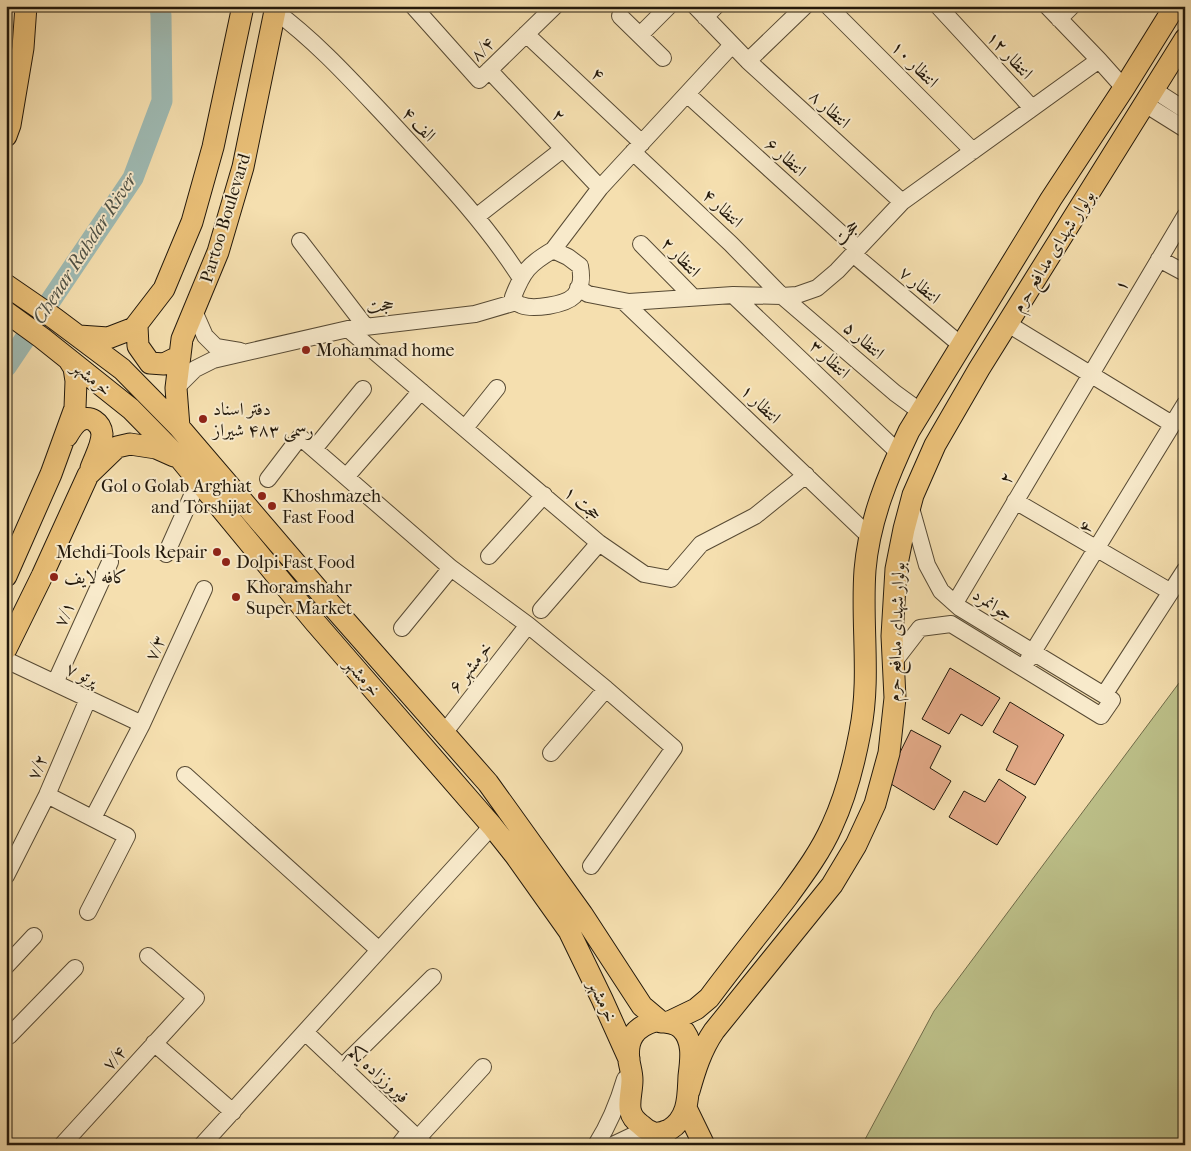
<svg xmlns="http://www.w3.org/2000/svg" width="1191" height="1151" font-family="'IM FELL French Canon',Amiri,serif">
	<rect width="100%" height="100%" fill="#f5dfaf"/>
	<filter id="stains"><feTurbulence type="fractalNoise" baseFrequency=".004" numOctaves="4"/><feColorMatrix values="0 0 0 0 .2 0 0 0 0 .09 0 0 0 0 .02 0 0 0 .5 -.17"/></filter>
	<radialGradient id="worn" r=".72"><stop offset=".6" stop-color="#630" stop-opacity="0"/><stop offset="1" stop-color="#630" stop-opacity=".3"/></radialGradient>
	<path fill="#bdc18a" stroke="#706c4a" d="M1185 675V1145H862L934 1011Z"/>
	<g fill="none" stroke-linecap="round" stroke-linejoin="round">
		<path stroke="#9fbbb4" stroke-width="21" d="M6 367 133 178 162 101 161 16 160 6"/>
	</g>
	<path fill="#e1a886" stroke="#22180b" d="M950 668 1000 698 982 726 961 714 949 734 922 719Z
		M1010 702 1064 735 1035 785 1006 770 1018 746 993 732Z
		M911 730 941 746 930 768 951 781 934 810 886 781Z
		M999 779 1026 797 997 845 949 817 964 791 985 802Z"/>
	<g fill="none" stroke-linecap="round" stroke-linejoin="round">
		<defs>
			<path id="minor" d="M413 6 479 80 555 6
				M695 6 748 61 902 202
				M828 6 973 151
				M938 6 1032 108
				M1047 6 1099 60 1124 88
				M275 11C317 42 352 81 388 119 435 170 483 219 520 277
				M620 16 663 58
				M705 17 716 6
				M1059 19 1072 6
				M526 34 642 143
				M640 35 669 6
				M748 61 805 6
				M489 70 600 188
				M1154 90 1185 110
				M687 94 858 249
				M1145 104 1185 129
				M633 152 731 244 782 296 895 393 921 412
				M476 217 563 149
				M300 241 366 327
				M641 244 693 297
				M553 250 600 188 732 45
				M553 250 568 257 580 266C582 277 582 287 574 296 565 305 533 310 521 305 517 304 515 301 513 297 523 271 529 264 553 250Z
				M853 254 962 346
				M1159 259 1185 273
				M578 288 588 294 629 302 733 295 782 296 797 295 817 288 837 271 902 202 1099 60
				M733 295 899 453
				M623 301 870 537
				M194 311 205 336 216 347 240 351
				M1008 324 1172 424
				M348 329 599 543 644 574 671 579 701 544 755 516 806 475
				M176 388 195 369 213 360 348 329 475 314 516 302
				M465 428 497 388
				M314 449 363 389
				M346 477 421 391
				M268 479 300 437 451 568 528 625 606 689 674 748 591 866
				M1015 501 1171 592
				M166 554 199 480
				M489 556 544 495
				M955 603 1185 216
				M541 610 599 543
				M402 628 451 568
				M6 660 142 724
				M1028 660 1185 404
				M893 663 920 628 951 624 1101 716 1112 700 960 608 941 591 927 565 911 508
				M55 683 110 562
				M1104 695 1185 570
				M444 733 528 625
				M551 753 606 689
				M185 775 379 950
				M47 795 127 836 88 912
				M93 818 142 724 204 589
				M6 876 47 795 88 699
				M6 966 34 936
				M305 1032 425 1145
				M6 1033 9 1036 75 968
				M154 1043 233 1112
				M342 1067 433 977
				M418 1138 483 1067
				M62 1145 196 998 148 956
				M202 1145 492 826
				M399 1145 410 1131
				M596 1145C610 1123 618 1103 625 1079
				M613 1145 634 1135 645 1128"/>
			<path id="major" d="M6 136 10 125 23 48 26 6
				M6 285 54 318 122 369 179 427 327 600 488 783 582 914 642 1006 661 1022
				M6 312 42 338 131 409 182 461 314 621 492 826 515 855 569 931 602 999 629 1059
				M137 326 138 346 150 363 164 364 180 356
				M79 336 108 338 134 328 164 289 192 222 213 147 243 6
				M179 427 176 388 182 339 218 252 243 167 276 6
				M67 436C70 431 74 424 79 421 90 414 101 423 102 434 102 445 95 457 91 468
				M6 576 51 474 75 408 76 381 74 368 69 360
				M6 649 42 576 88 475 117 447 130 444 156 448 174 456
				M655 1021C664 1022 674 1022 681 1028 694 1040 691 1060 689 1076 688 1096 689 1118 669 1130 664 1132 659 1134 654 1133 650 1132 644 1128 641 1125 623 1113 632 1097 632 1080 632 1073 630 1067 629 1061 626 1039 635 1027 655 1021Z
				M669 1022 696 1009 709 998C735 963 762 930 788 896 804 874 821 851 832 826 846 796 854 764 860 732 871 678 861 624 865 570 869 521 888 475 909 431L1051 199 1124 88 1175 6
				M689 1091C695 1070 701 1050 714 1031L832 885 856 845 875 804 889 753 895 698 892 636 896 569 904 529 913 495 935 445 979 369 1185 39
				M686 1108 704 1145"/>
		</defs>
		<use href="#minor" stroke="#574a34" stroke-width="18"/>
		<use href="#major" stroke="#22180b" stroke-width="23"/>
		<use href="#minor" stroke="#f8eacb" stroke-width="16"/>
		<use href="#major" stroke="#eac078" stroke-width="21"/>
	</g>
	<g fill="#8f2418" stroke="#f8eacb" stroke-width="2">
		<circle cx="306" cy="350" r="5"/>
		<circle cx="203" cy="419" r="5"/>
		<circle cx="262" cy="496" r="5"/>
		<circle cx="272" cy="506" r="5"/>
		<circle cx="217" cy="552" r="5"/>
		<circle cx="226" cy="562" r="5"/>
		<circle cx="54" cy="577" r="5"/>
		<circle cx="236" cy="597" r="5"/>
	</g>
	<g text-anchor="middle" stroke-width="4" stroke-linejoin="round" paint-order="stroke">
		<g font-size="18" fill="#22180b" stroke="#f8eacb">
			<text transform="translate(482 49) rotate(-44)" y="6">۸/۴</text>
			<text transform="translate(1010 55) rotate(47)" y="6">انتظار ۱۲</text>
			<text transform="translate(915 64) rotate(45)" y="6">انتظار ۱۰</text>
			<text transform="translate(598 74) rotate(43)" y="6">۴</text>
			<text transform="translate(830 109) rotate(42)" y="6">انتظار ۸</text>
			<text transform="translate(559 115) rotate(47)" y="6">۲</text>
			<text transform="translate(419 124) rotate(47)" y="6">۴ الف</text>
			<text transform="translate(786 157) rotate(42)" y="6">انتظار ۶</text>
			<text transform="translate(723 208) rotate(43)" y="6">انتظار ۴</text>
			<text transform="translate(225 218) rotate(-73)" y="6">Partoo Boulevard</text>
			<text transform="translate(846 232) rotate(-46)" y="6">حجت</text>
			<text transform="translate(1053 251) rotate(-58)" y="6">بولوار شهدای مدافع حرم</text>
			<text transform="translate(681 257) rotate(46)" y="6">انتظار ۲</text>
			<text transform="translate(920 285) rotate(40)" y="6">انتظار ۷</text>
			<text transform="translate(1121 285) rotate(-59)" y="6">۱</text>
			<text transform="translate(380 305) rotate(-7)" y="6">حجت</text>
			<text transform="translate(864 340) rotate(41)" y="6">انتظار ۵</text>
			<text transform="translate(830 359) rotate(43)" y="6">انتظار ۳</text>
			<text transform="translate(92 378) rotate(39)" y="6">خرمشهر</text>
			<text transform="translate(761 404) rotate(44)" y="6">انتظار ۱</text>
			<text transform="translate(1006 478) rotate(-59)" y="6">۲</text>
			<text transform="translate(583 503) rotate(40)" y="6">حجت ۱</text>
			<text transform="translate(1085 527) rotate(-58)" y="6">۴</text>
			<text transform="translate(993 604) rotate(32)" y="6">جوانمرد</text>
			<text transform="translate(64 614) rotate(-65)" y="6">۷/۱</text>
			<text transform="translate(896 632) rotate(-88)" y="6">بولوار شهدای مدافع حرم</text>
			<text transform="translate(155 648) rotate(-65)" y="6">۷/۳</text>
			<text transform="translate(470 667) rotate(-52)" y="6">خرمشهر ۶</text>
			<text transform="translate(82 674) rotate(25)" y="6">پرتو ۷</text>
			<text transform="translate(363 677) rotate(49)" y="6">خرمشهر</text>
			<text transform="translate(37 767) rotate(-67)" y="6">۷/۲</text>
			<text transform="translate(603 1001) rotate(65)" y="6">خرمشهر</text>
			<text transform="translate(114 1058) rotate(-48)" y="6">۷/۴</text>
			<text transform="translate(379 1074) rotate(43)" y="6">فیروززاده یکم</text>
		</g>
		<g font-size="18" fill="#22180b" stroke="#f8eacb" text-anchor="start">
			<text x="316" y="356">Mohammad home</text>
			<text x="213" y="415">دفتر اسناد<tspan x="213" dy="21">رسمی ۴۸۳ شیراز</tspan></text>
			<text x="252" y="492" text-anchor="end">Gol o Golab Arghiat<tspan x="252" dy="21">and Torshijat</tspan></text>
			<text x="282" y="502">Khoshmazeh<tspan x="282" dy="21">Fast Food</tspan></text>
			<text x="207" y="558" text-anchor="end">Mehdi Tools Repair</text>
			<text x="236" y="568">Dolpi Fast Food</text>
			<text x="64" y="583">کافه لایف</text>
			<text x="246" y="593">Khoramshahr<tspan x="246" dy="21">Super Market</tspan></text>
		</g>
		<g font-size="19" font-style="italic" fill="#4e5146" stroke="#f8eacb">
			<text transform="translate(84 248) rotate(-57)" y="7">Chenar Rahdar River</text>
		</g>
	</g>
	<rect width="1191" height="1151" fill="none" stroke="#f5dfaf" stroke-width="25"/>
	<rect x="8" y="8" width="1176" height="1136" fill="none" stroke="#22180b" stroke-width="2.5"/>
	<rect x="12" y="12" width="1166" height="1126" fill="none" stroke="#22180b"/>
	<rect width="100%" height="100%" filter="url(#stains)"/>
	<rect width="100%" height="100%" fill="url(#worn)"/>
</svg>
